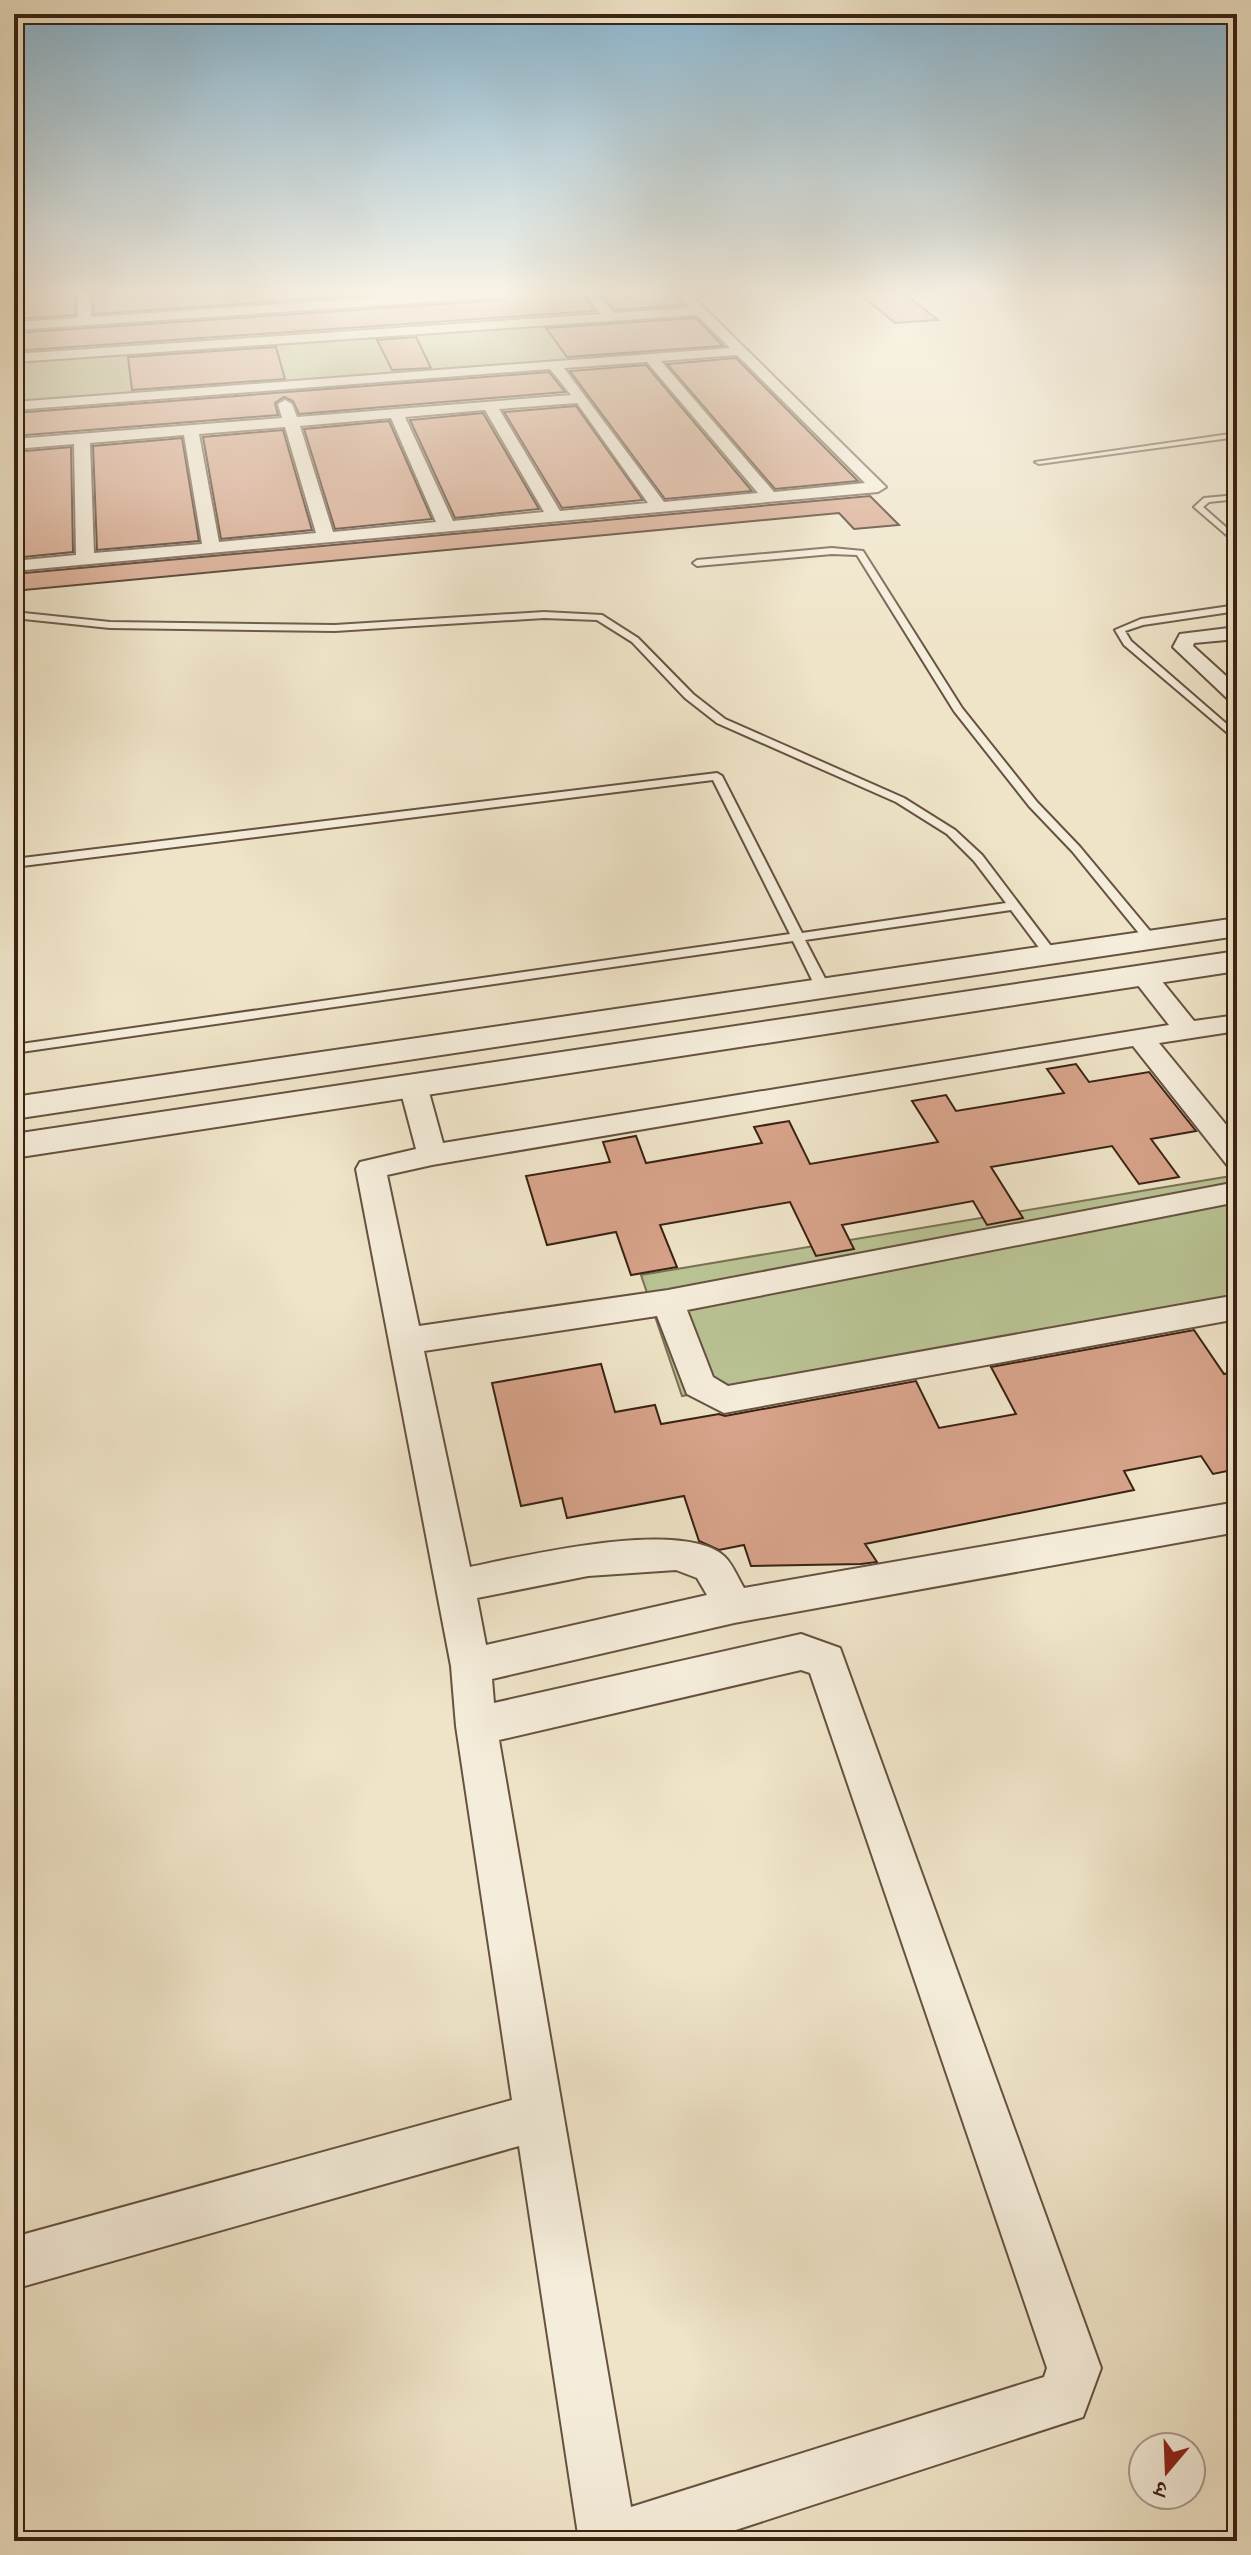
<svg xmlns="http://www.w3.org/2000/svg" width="1251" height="2555" font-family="'Libre Caslon Text','Noto Serif Devanagari',serif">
	<rect width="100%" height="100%" fill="#efe4c8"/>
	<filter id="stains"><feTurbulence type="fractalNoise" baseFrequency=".0025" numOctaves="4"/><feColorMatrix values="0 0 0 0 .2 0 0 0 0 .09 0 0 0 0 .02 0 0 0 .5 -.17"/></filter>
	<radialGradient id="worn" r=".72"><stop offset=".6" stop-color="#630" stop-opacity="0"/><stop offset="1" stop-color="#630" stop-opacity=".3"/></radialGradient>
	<path fill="#bac495" stroke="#7a7354" stroke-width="2" d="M695 313 730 348 14 402V361Z
		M1237 1175V1296L682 1396 641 1275Z"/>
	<path fill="#d7a38a" stroke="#3a2213" stroke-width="2" d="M17 291H75V315L15 319Z
		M93 291H425L94 314Z
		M510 291H580L595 311 14 351V333L502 300Z
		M600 291H673L684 305 614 310Z
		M856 291H901L938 320 895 323Z
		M696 318 723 346 567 357 546 328Z
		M416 337 431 368 392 370 377 340Z
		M276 347 285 379 132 390 128 357Z
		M736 358 858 481 775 489 667 364Z
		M646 365 752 491 665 499 570 371Z
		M549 372 565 392 299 414 293 401 284 397 275 403 278 415 14 436V413Z
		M576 406 643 500 562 508 504 412Z
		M483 413 539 509 455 518 410 420Z
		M389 421 432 519 335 529 304 429Z
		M283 430 312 530 221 539 203 437Z
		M182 438 199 541 97 550 93 446Z
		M71 447 73 552 14 558V452Z
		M870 496 899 525 854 529 839 513 14 591V574Z
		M1076 1064 1089 1082 1149 1072 1196 1131 1151 1139 1179 1177 1139 1184 1112 1146 991 1167 1023 1218 987 1225 973 1201 908 1213 842 1225 854 1249 816 1256 790 1202 660 1225 677 1267 631 1275 616 1232 547 1245 526 1176 610 1162 603 1142 636 1136 646 1163 762 1143 754 1127 789 1121 810 1164 938 1142 912 1101 946 1095 956 1111 1064 1093 1047 1069Z
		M1194 1330 1224 1374 1237 1371V1469L1213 1474 1201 1456 1124 1471 1134 1490 865 1544 877 1562 861 1564 751 1566 744 1545 719 1550 699 1541 684 1496 567 1518 562 1498 521 1506 492 1383 601 1364 615 1412 655 1405 661 1424 719 1414 725 1416 916 1381 939 1428 1016 1414 991 1367Z"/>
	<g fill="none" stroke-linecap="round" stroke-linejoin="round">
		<defs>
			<path id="service" d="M1237 433V437L1039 464 1035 462Z
				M1237 495V499L1209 502 1203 507 1237 537V544L1194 507 1204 498Z
				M832 548 863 551 962 708 1037 802 1080 847 1155 937V943H1147L1072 851 1029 806 954 711 857 555 832 554 697 566 693 563 697 560Z
				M1237 605V611L1143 625 1125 631 1131 641 1237 733V741L1124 645 1115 630 1141 619Z
				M14 612 110 622 335 625 544 612 602 615 638 638 693 694 725 719 904 798 955 830 982 855 1057 954 1051 958 1046 957 1011 910 805 940 830 988 823 992 816 988 793 941 14 1053V1045L790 934 713 780 14 867V859L717 773 722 776 802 933 1006 903 974 861 947 834 896 802 717 723 685 698 632 642 597 620 544 618 335 631 110 628 14 618Z"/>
			<path id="minor" d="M78 291H90L91 317 473 291 508 293 502 297 14 330V322L78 318Z
				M583 291H596L613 313 690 308 678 295 688 292 886 487 878 492 14 571V561L76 555 74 444 14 449V439L282 418 278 404 285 400 292 404 297 417 571 395 550 369 14 410V402L730 348 697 315 14 362V354L601 314ZM737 355 865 483 774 492 661 361ZM647 362 758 493 664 502 564 368ZM577 403 648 503 560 511 499 409ZM485 410 544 512 453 521 405 417ZM391 418 436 522 333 532 300 426ZM285 427 316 533 219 542 199 434ZM184 435 202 544 94 553 90 443Z
				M1237 627V639L1194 643 1193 646 1237 686V703L1230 701 1173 647 1180 634Z
				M1143 967 1152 969 1194 1021 1237 1015V1031L1159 1043 1237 1138V1168L1227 1165 1133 1046 432 1165 387 1175 419 1326 668 1290 1237 1182V1202L687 1310 713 1377 728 1386 1237 1295V1319L724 1413 687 1394 657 1316 424 1351 470 1567C524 1556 681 1518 724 1556 732 1563 738 1578 744 1588L1237 1502V1532L734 1623 492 1679 494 1703 801 1634 840 1648 1101 2368 1083 2417 702 2541H579L519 2146 14 2289V2237L512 2100 456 1726 451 1666 356 1169 360 1162 416 1149 399 1085 403 1079 413 1076 423 1079 427 1085 443 1143 1169 1025 1130 975 1134 969ZM676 1570 697 1578 707 1595 486 1645 477 1598 588 1576ZM801 1670 810 1673 1047 2368 1044 2377 631 2507 499 1740Z"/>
			<path id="tertiary" d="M1237 918V936L14 1119V1097Z
				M1237 951V971L14 1158V1134Z"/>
		</defs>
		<use href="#service" stroke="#675240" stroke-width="4"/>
		<use href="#minor" stroke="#675240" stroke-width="4"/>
		<use href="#tertiary" stroke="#675240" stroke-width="4"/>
		<use href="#service" fill="#f5eddb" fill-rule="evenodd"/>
		<use href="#minor" fill="#f5eddb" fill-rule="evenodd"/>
		<use href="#tertiary" fill="#f5eddb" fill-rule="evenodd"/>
	</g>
	<linearGradient id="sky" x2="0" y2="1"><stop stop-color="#89b8d4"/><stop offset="0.45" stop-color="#f8f3e6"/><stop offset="1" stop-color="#f8f3e6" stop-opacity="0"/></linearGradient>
	<rect width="1251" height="649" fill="url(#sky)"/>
	<rect width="1251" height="2555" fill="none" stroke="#efe4c8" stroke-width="48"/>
	<rect x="16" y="16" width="1219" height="2523" fill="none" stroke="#3a2213" stroke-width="4"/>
	<rect x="24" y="24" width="1203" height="2507" fill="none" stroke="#3a2213" stroke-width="2"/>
	<g transform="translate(1167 2471) rotate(199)"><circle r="38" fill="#f5eddb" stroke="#aa9c8b" stroke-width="2"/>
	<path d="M0-6L14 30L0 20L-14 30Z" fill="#8f2418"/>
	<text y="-12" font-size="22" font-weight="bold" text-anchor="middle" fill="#3a2213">उ</text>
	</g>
	<rect width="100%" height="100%" filter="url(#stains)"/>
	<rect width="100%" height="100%" fill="url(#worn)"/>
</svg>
